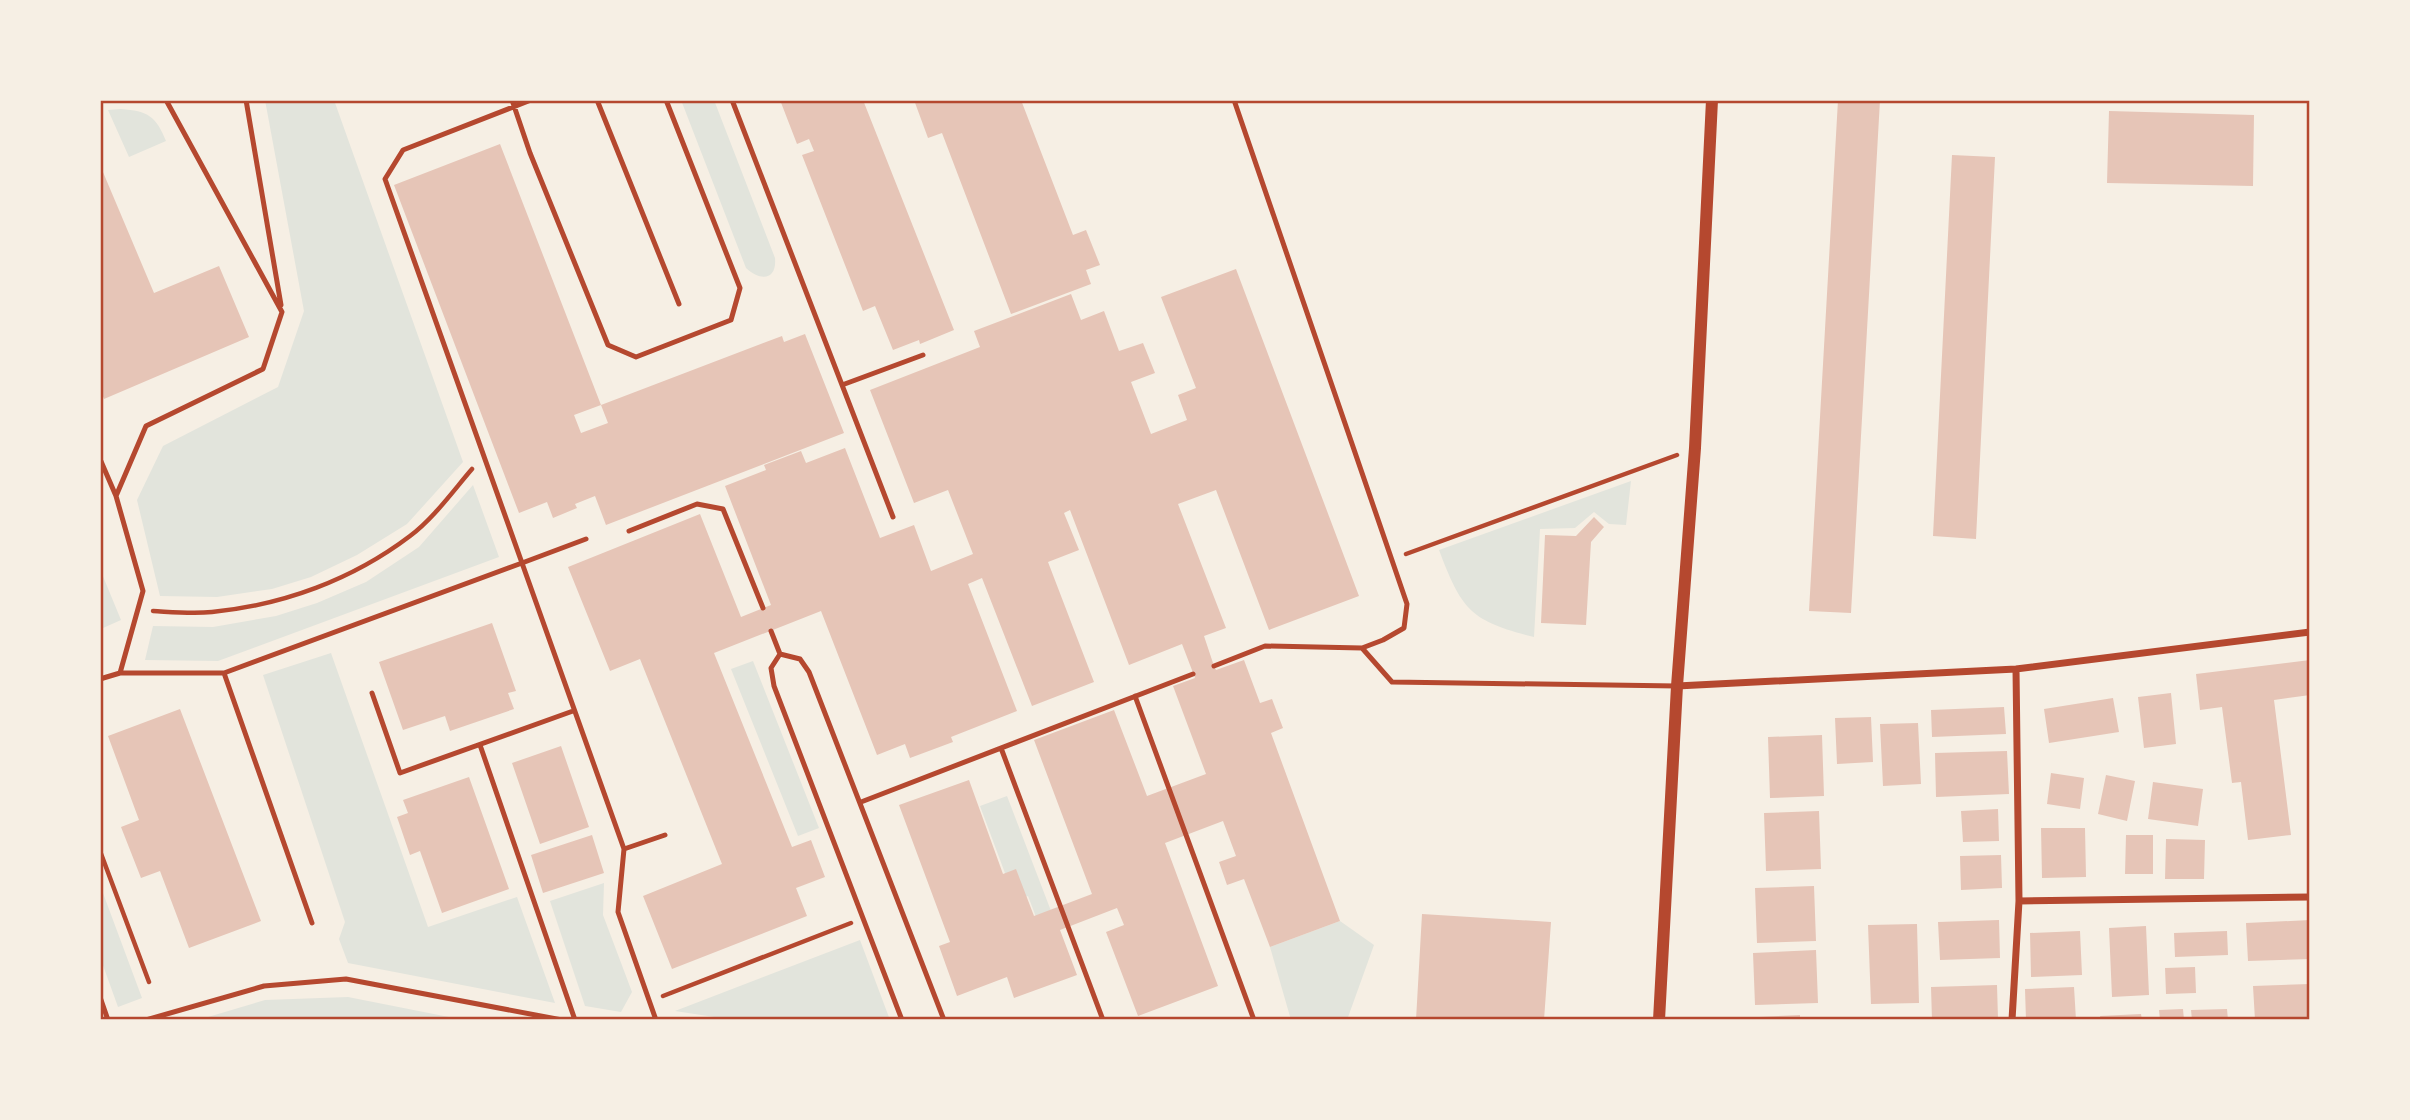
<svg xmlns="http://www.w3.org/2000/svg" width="2410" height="1120" font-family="'Asap Condensed',sans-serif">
	<rect width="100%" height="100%" fill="#f6efe4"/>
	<path fill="#e2e4dc" d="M265 100H334L463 462 407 524 357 555 311 577 272 589 217 597 160 596 137 500 163 446 278 387 304 311Z
		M681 100H714L775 258C777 281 760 281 746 268Z
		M121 109C148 111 156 116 166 141L129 157 108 110Z
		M1631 481 1626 525 1609 524 1594 512 1575 528 1540 529 1534 637C1471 621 1462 611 1439 550Z
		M473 485 499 557 218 661 145 660 153 626 213 627 276 616 317 603 366 582 419 547Z
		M100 569 121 620 103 628 100 621Z
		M331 653 428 927 517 897 555 1003 348 963 339 939 345 922 263 675Z
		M753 661 819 828 798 836 731 669Z
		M1007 796 1056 924 1041 930 1028 896 1015 900 980 806Z
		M604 883 603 915 632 992 621 1012 585 1006 550 901Z
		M100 885 142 998 118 1007 100 957Z
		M1340 921 1374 945 1347 1020H1291L1270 947Z
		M860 940 890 1020H734L675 1011Z
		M348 997 464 1020H198L265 1000Z"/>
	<path fill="#e6c5b7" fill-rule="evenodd" d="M780 100H863L954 330 920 344 919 340 893 350 875 306 863 311 802 155 814 151 809 139 797 144Z
		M914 100H1021L1073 235 1086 230 1100 265 1086 270 1091 284 1011 314 942 133 928 138Z
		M1838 100H1880L1851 613 1809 611Z
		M2109 111 2254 115 2253 186 2107 183Z
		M500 144 601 405 782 336 784 342 805 334 844 433 606 525 595 496 575 504 577 508 553 518 547 502 519 513 394 185ZM601 405 608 423 581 433 574 415Z
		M1952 155 1995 157 1976 539 1933 536Z
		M100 165 154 293 219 266 249 337 104 399 100 389Z
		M1236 269 1359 596 1269 630 1216 490 1178 504 1226 628 1204 636 1214 666 1216 670 1244 660 1260 703 1272 699 1283 728 1271 733 1340 921 1270 947 1244 879 1227 885 1219 862 1236 856 1223 821 1165 843 1218 986 1138 1016 1106 932 1124 925 1117 908 1060 930 1077 975 1014 998 1007 977 957 996 939 946 950 942 899 805 969 780 1003 874 1016 869 1034 916 1092 894 1034 740 1114 710 1147 796 1206 774 1173 686 1195 678 1182 644 1129 665 1070 510 1064 513 1079 550 1048 562 1094 682 1032 706 982 578 968 584 1017 711 951 737 953 742 910 758 905 744 877 755 821 611 714 653 792 847 811 840 825 877 796 888 807 916 672 969 643 896 722 864 640 659 610 671 568 567 700 514 741 617 771 605 725 486 766 470 764 465 801 451 806 463 845 448 880 538 914 525 931 571 973 554 948 490 914 503 870 390 980 347 974 331 1071 294 1081 320 1104 311 1119 351 1143 343 1155 373 1131 382 1151 434 1187 420 1178 395 1196 388 1161 297Z
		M1594 517 1604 527 1591 542 1586 625 1541 623 1545 535 1576 536Z
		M492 623 516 691 508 693 514 709 450 731 445 716 403 730 379 662Z
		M2310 660V695L2274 700 2291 835 2248 840 2241 782 2232 783 2222 707 2200 710 2196 674Z
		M2171 693 2176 744 2144 748 2138 697Z
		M2113 698 2119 732 2049 743 2044 709Z
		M2004 707 2006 734 1932 737 1931 710Z
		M180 709 261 921 189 948 160 871 141 878 121 827 139 820 108 736Z
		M1871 717 1873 762 1837 764 1835 718Z
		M1918 723 1921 784 1883 786 1880 724Z
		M1822 735 1824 796 1770 798 1768 737Z
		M561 746 589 827 540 844 512 763Z
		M2007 751 2009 794 1936 797 1935 753Z
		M2051 773 2084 778 2080 809 2047 804Z
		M2106 775 2135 781 2127 821 2098 814Z
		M469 777 509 889 442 913 420 851 410 855 397 817 408 813 403 800Z
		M2153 782 2203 789 2198 826 2148 819Z
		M1998 809 1999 841 1963 842 1961 811Z
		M1819 811 1821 869 1766 871 1764 813Z
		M2041 828H2085L2086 877 2042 878Z
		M592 835 604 873 543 893 531 855Z
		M2126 835H2153V874H2125Z
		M2166 839 2205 840 2204 879H2165Z
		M2001 855 2002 888 1961 890 1960 856Z
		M1814 886 1816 941 1757 943 1755 888Z
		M1422 914 1551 922 1544 1020H1416Z
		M1999 920 2000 958 1940 960 1938 922Z
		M2310 920V959L2248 961 2246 923Z
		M1917 924 1919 1003 1871 1004 1868 925Z
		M2146 926 2149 995 2112 997 2109 928Z
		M2080 931 2082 975 2031 977 2030 933Z
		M2227 931 2228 955 2175 957 2174 933Z
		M1816 950 1818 1003 1755 1005 1753 953Z
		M2195 967 2196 993 2166 994 2165 968Z
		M2310 984V1018L2255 1020 2253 986Z
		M1997 985 1998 1019 1932 1020 1931 987Z
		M2074 987 2076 1020H2026L2025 989Z
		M2183 1009 2184 1020H2160L2159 1010Z
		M2227 1009 2228 1020H2192L2191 1010Z
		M2141 1014 2142 1020H2101L2100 1016Z
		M1800 1015V1020H1759V1017Z"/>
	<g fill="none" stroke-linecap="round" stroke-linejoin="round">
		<path stroke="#b5482f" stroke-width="4.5" d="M1406 554 1677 455
			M153 611C172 612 192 614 212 612 283 605 352 580 410 536 433 519 453 491 472 469
			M100 851 149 982
			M663 996 851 923"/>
		<path stroke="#b5482f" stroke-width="5" d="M246 100 281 305
			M512 100 530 153 608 345 636 357 731 320 740 288 666 100
			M597 100 679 304
			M732 100 893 517
			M1234 100 1407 604 1404 628 1383 640 1362 648
			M842 385 923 355
			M100 459 116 496
			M629 531 697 504 723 509 763 608
			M586 539 522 563 624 849 618 912 656 1020
			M771 631 780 654
			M1214 666 1265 646 1362 648 1392 682 1677 686
			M120 673 143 591 116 496 146 426 263 369 282 312 166 100
			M224 673 312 923
			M100 679 120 673H224L522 563 385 179 403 150 531 100
			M372 693 400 773 573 711
			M1135 696 1254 1020
			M480 745 575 1020
			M1001 748 1103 1020
			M861 802 1193 674
			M624 849 665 835
			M100 997 108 1020
			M146 1020 264 986 346 979 562 1020
			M902 1020 774 686 771 668 780 654 800 659 809 672 944 1020"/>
		<path stroke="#b5482f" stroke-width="7" d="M1677 686 2016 669 2310 632
			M2019 901 2310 897
			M2012 1020 2019 901 2016 669"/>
		<path stroke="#b5482f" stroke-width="12" d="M1659 1020 1677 686 1695 448 1712 100"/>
	</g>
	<rect width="2410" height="1120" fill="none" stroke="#f6efe4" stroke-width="203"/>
	<rect x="102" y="102" width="2206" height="916" fill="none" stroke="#b5482f" stroke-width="2.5"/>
</svg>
